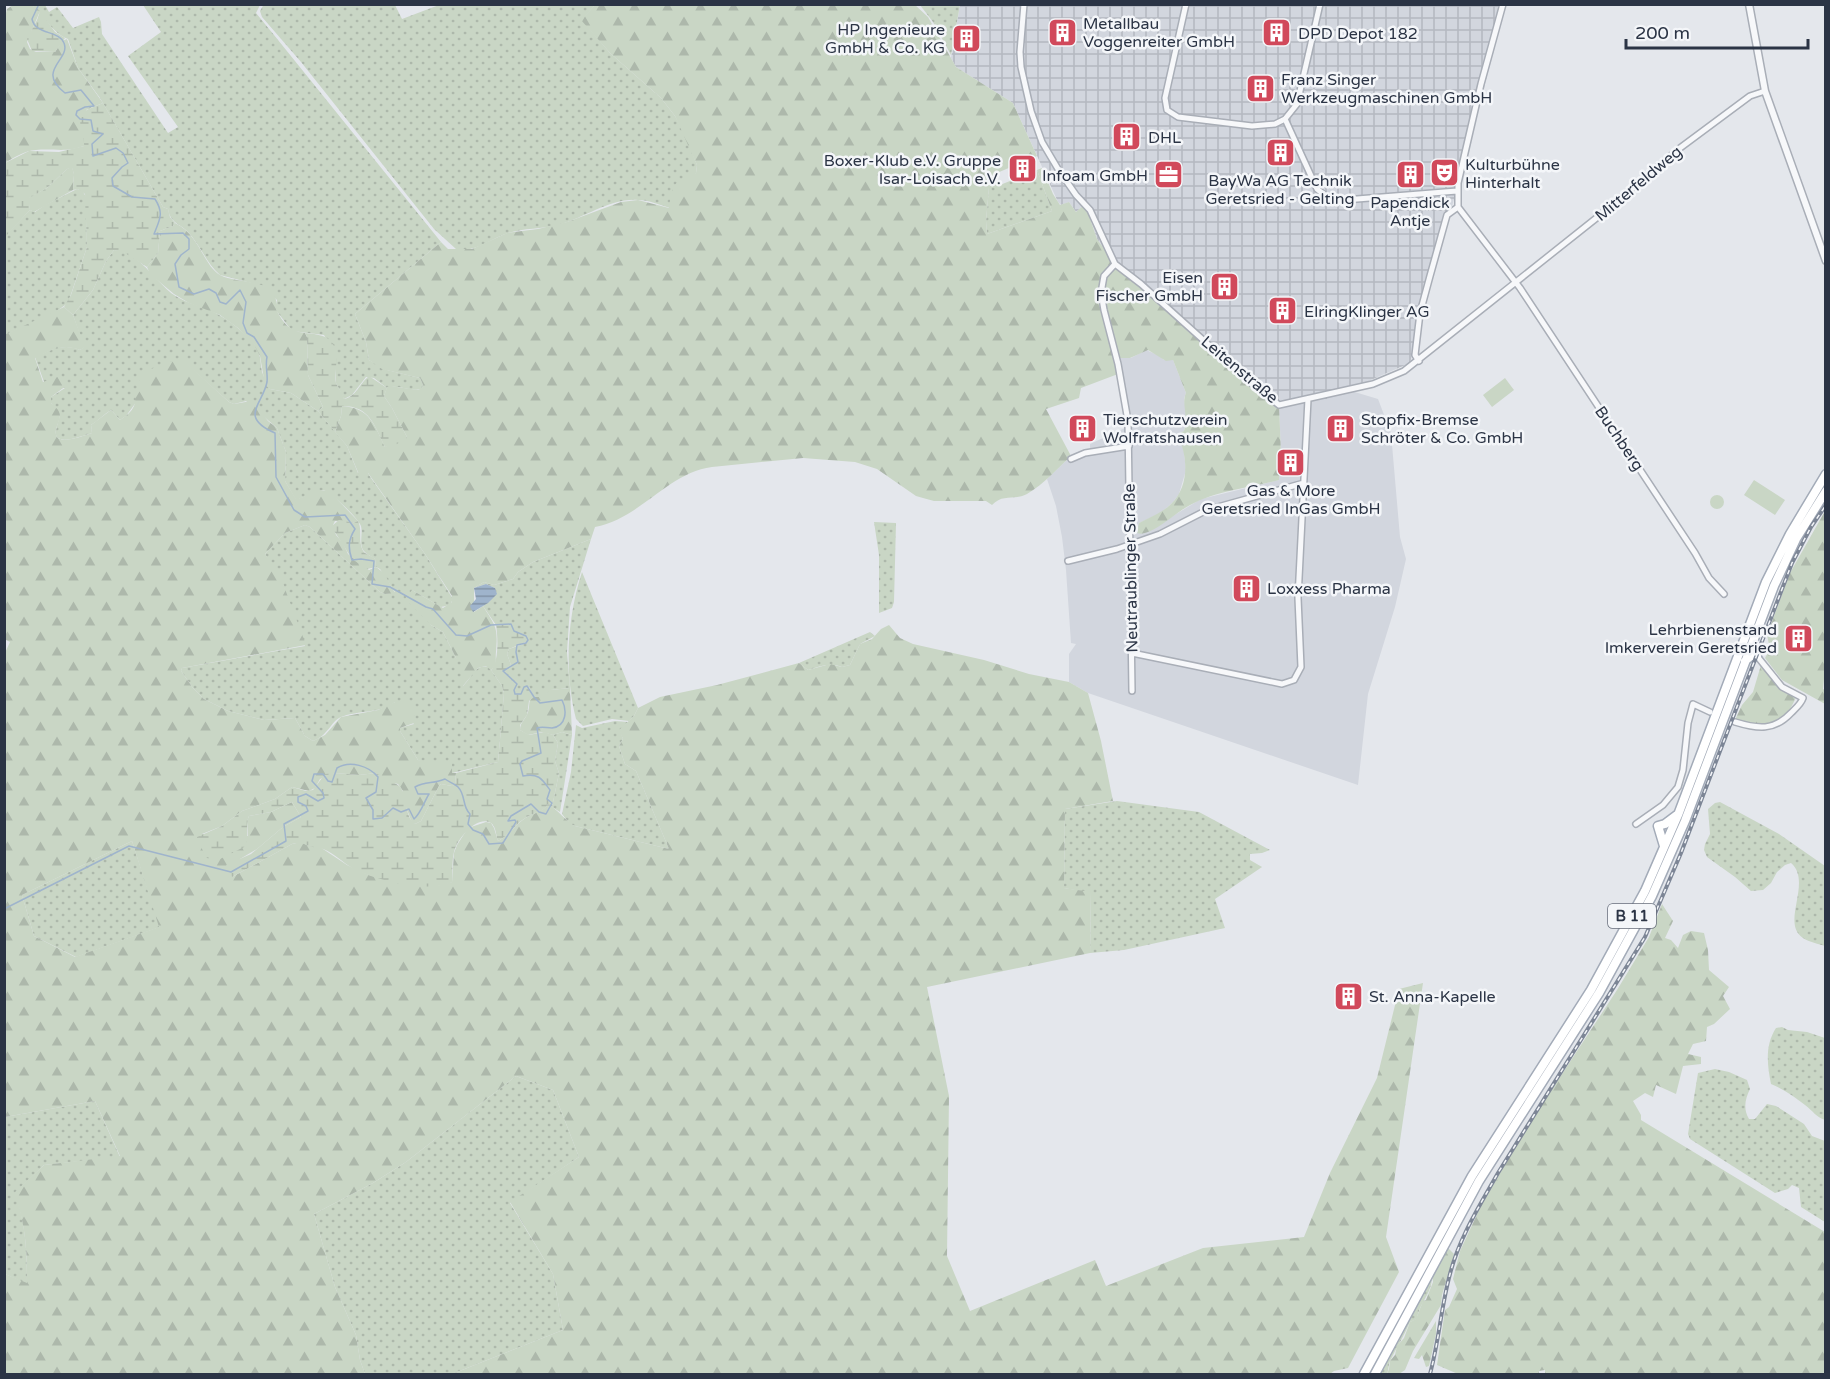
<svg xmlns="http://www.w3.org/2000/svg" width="1830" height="1379" font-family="'Varela Round',sans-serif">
	<defs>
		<pattern id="industrial-grid" width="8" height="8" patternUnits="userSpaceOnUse" patternTransform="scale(1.5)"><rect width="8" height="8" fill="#d2d6de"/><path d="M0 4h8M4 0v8" fill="none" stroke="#b4b8c0"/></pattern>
		<pattern id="grass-dots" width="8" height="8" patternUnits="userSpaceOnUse" patternTransform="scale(1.5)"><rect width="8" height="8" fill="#c9d6c5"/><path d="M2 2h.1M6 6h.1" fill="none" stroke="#adb8ab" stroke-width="1.8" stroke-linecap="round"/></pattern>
		<pattern id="forest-firs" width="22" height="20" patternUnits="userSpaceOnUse" patternTransform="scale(1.5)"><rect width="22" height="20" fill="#c9d6c5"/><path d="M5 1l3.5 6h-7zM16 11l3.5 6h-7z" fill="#adb8ab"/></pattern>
		<pattern id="wetland-marsh" width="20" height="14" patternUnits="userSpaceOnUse" patternTransform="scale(1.5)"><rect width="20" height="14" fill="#c9d6c5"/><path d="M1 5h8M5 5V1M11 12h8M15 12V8" fill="none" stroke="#adb8ab"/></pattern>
		<pattern id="water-rules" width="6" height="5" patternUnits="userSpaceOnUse" patternTransform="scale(1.5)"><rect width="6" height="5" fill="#9fb4cc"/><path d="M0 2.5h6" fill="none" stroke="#8293a7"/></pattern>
	</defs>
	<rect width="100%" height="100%" fill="#e4e7ec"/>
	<path fill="#d2d6de" d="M1146 350 1160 356 1164 360H1173L1186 393 1184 398 1187 418 1184 431 1178 434 1183 444 1186 470 1179 494 1173 502 1161 513 1139 523 1143 534 1201 499 1279 480 1281 453 1279 405 1348 390 1378 399 1391 433 1400 537 1406 559 1395 607 1368 694 1358 785 1088 693 1069 682V654L1076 644 1071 643 1066 570 1062 537 1056 506 1047 479 1071 456 1090 449V444L1125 428 1119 358H1131Z"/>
	<path fill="url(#industrial-grid)" d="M960 5H1506L1410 363 1327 399 1274 401 1115 264 1097 239 1092 224 1094 225 1085 204 1076 212 1069 202 1061 205 1058 202 1013 103 956 67 951 58Z"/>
	<path fill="url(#grass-dots)" d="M264 4 395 5 402 19 439 5H595L582 20 610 53 661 98 675 116 685 135 697 165 696 173 670 208C660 205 649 200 638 200 610 198 585 218 558 225 542 229 524 228 508 233 490 239 476 253 456 249L434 229 301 62 262 17 260 11Z
		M32 5H45L49 12 57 7 73 28 99 17 101 22 102 34 168 133 178 127 128 56 161 32 143 5H260L256 13 274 35 441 242 355 314 366 342 369 360 387 370 420 378 423 385 422 389C410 392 398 384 387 388L374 378 366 377 352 395 344 399 336 383V356L324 335 292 331 275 309 277 300 263 286 220 275C206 263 200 244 187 231 178 223 170 222 168 209L163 207 100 98 78 68 68 39C52 33 44 15 32 5Z
		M920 5H960L951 55 933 22Z
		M1037 170 1052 211 987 234 986 221 990 176 994 174 1000 185Z
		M77 189 82 190 86 197 87 247 68 303 54 313 5 335 4 237 30 210 35 212 45 205Z
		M114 250C136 250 155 280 171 293 183 302 195 304 209 310 226 317 240 329 253 342 261 352 260 361 262 372 264 378 268 384 270 389L291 393 318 411 347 446 358 473H368L371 478 425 554 453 599 450 605 441 607 412 590 431 625 443 632 456 658 463 660V686C472 678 474 664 489 667L502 686 504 693 498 762 452 773 418 760 400 731V728L414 724 395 702C379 714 359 710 341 717 330 722 329 735 313 741L305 736 295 718 264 720 228 711 204 699 193 688 181 671 182 668 305 646 283 585 265 554 285 533 305 525 310 527 380 592 385 594 395 592 380 569 376 567 375 559C371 556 366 554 363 550 359 543 363 534 361 526 358 518 331 492 323 490L296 500 285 481 286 452 277 428 246 401 234 404 229 402 183 361 137 401 126 416 120 420 111 410C104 414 98 421 91 425L92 433 89 434C82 436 59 445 56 435 55 430 59 420 60 415L51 403V397L65 388 44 382 35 357C51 350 63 343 80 350L84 347 73 315 93 290 106 261Z
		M874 522 896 523 894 602 892 608 879 613V555Z
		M591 539 570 607 567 652 570 688 551 690 542 698 534 697 529 687 521 694H515L514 690 517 684 503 671 511 665 507 654 509 649 526 643 514 631 511 624 496 625 483 606 490 601 495 588 486 584 474 588 484 582 494 585 513 579 518 572 533 562Z
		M582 572 638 708 634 716 629 721 612 719 583 726 576 719C564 671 567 618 582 572Z
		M870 632 875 636 860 644 850 665 842 667C830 662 820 666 808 670L799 663Z
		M615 721 628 722 620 730 623 739 619 746 625 764 636 771 669 849 575 826 570 824 562 814 571 772 576 725 582 728Z
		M562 732 572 735 560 812 552 807 559 773 555 761 558 743 553 735Z
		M1117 801 1199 812 1270 850 1262 853 1250 854V860L1262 867 1215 899 1225 928 1124 950 1090 953 1091 893 1064 888 1065 809Z
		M1720 802 1779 834 1825 866V946C1819 944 1809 942 1803 938 1780 923 1813 882 1791 863L1785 865 1777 872 1771 883 1763 890 1751 891 1735 877 1707 857 1704 850 1705 844 1710 834 1708 809 1715 803Z
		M132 841 160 927 76 957 34 936 22 895Z
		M1782 1027 1788 1030 1807 1032 1825 1038V1120C1816 1117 1813 1111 1805 1105 1794 1096 1783 1089 1771 1084 1767 1064 1765 1045 1776 1028Z
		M1715 1069 1729 1072 1747 1080 1750 1089C1745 1099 1743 1109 1749 1119H1755L1767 1104 1776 1106 1804 1124 1812 1136 1825 1141V1222L1801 1207 1799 1188 1792 1185 1788 1189 1775 1193 1690 1139 1688 1134 1698 1073Z
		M516 1076 553 1090 579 1157 510 1203 553 1274 563 1330 452 1374H365L360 1360 356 1335 335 1287 314 1214 373 1183 406 1162Z
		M95 1101 120 1157 44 1165 15 1193C26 1225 27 1251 27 1284L5 1274V1117Z
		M1432 1274C1433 1294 1419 1302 1417 1319L1410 1322C1404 1336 1396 1348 1390 1361 1388 1365 1389 1370 1387 1374H1378Z"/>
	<path fill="url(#forest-firs)" fill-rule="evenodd" d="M914 4 928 17 956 67 1013 103 1037 156 990 176 986 221 987 234 1052 211 1037 170 1042 168 1053 194 1060 205 1069 202 1076 212 1085 204 1097 239 1115 264 1279 405 1281 453 1279 480C1249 488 1212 491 1185 508 1173 515 1149 538 1137 533L1139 523C1150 517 1162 513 1171 504 1190 486 1188 455 1177 434L1184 431C1189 417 1181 403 1186 393L1173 360 1166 361 1148 350 1130 358H1119L1118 374 1081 388 1079 398 1046 409 1071 456C1057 469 1044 484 1027 494 1014 501 1003 493 992 505L986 501H934L923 498 916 496 877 469 855 462 803 458 712 467C667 473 640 519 595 527L591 539 533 562 518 572 513 579 494 585 484 582 474 588V612L483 606C496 627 498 627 496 652 495 660 498 664 491 670L486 666 478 668 462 687 463 660 458 661 456 658 443 632 431 625 405 599 412 590 443 608 452 602V596L425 554 368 473 360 477 347 446 335 432 341 416 342 406C370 408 374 424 385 447L407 437 392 408 384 396 387 387 390 386 418 390 422 388 423 385 420 378 382 369 369 360 366 342 355 314 441 242 448 249H472L507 233 538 229 567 222 621 202 638 200 669 208C673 182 672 184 696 173L697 165 675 116 661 98 610 53 581 20 595 5Z
		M13 5H32L40 11 27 42 30 49 36 52H55L62 41 67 39 78 68 103 103 86 110 84 146C64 153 54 148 36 150 24 151 15 157 5 163L4 21 7 9Z
		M72 167 74 174 73 190 34 212 30 210 28 198 47 188 67 169Z
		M175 223C200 235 203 265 220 275 239 285 281 277 276 309 283 323 289 331 305 333L307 337 308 375 323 407 318 411 291 393 270 389 265 385 260 356 254 344 238 328 220 315 189 303 174 294 150 274 147 267 158 253 160 231 173 226Z
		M64 307 73 315 85 347 80 350C63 343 50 350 35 358L43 382 60 376 66 386 51 397V403C54 406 59 409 60 415 60 419 57 425 56 430 53 447 80 437 89 434L92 433 91 425 111 410 120 420C139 408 134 402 138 384 142 369 169 360 183 360L229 402 234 404 251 401 255 404 268 421 277 428 286 452 285 481 296 499C309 497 318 485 331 493L358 521 356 523 335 521 333 525 336 535 343 543 348 554 369 570 376 567 384 573 395 593 385 594 380 592 310 527 305 525 285 533 265 554 279 573 306 645 182 668 181 671 193 688 204 699 228 711 264 720 295 718 305 736 313 741 325 735 341 717 378 710 395 702H408C414 705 417 717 414 723L400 728V731L418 760 452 764V773H456L455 785 452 786 441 784 439 786 421 821 415 824 412 823 403 799V791L398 784 389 782 376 773 359 775 335 773 320 779 315 788 309 791 292 787 275 799 242 811 222 826 202 834 248 836 247 821 249 816 271 812 292 802 301 817 283 827 257 849 240 859 232 877 292 844 301 842 309 846 320 847 347 865 369 875 423 886H436L452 882 454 853 457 845 468 828 486 822 491 823 494 828 498 841C509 835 514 826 524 819 532 813 543 812 548 804 558 810 568 823 575 826L669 849 636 771 625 764 619 746 623 739 619 730 634 716 638 708 660 697 717 685 799 663 808 670 830 664 842 667 850 665 860 644 872 639 881 629 889 625 900 638 913 644 984 660 1029 674 1069 682 1088 693 1101 741 1113 801 1065 809 1064 888 1091 892 1090 953 927 987 949 1096 947 1256 970 1311 1095 1260 1106 1286 1203 1248 1304 1237 1330 1173 1377 1078 1399 989 1423 983 1386 1237 1399 1272 1348 1368 1334 1371 1330 1374H452L563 1330 553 1274 510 1202 579 1157 553 1090 516 1076 406 1162 373 1183 314 1214 335 1287 356 1335 360 1360 365 1374H5V1274L27 1283C27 1250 26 1225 14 1193L44 1165 120 1156 95 1101 5 1117 4 655 10 642 4 639V335ZM132 841 159 927 75 957 34 936 22 895Z
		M1825 511 1826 678 1824 679 1823 689 1825 690V704L1782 680 1765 658 1770 649 1767 635 1790 573Z
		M1761 665 1781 688 1796 697C1783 729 1766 727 1735 720L1742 705 1753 692Z
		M570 688 572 735 562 732 553 735 542 732 528 735 520 730C520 722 526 719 528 712 530 706 528 702 532 697H542L550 690Z
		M1662 904 1673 921 1665 938 1671 940 1678 948 1683 935 1691 931 1704 933 1708 950 1709 970 1729 987 1723 996 1730 1009 1714 1024 1707 1027 1706 1041 1693 1044 1688 1054 1701 1057V1064L1683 1066 1676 1094 1656 1085 1653 1097 1645 1093 1633 1101 1641 1115V1120L1825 1232V1374H1545V1370L1539 1371V1374H1458L1437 1365 1445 1310 1449 1307 1457 1289 1453 1279 1460 1251 1480 1208 1522 1135 1617 990 1649 937Z
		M1446 1246 1454 1254 1442 1295 1441 1305 1413 1351 1405 1370 1399 1374H1387L1389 1369 1390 1361 1395 1355 1397 1346 1404 1338 1410 1322 1416 1319 1423 1301 1426 1300 1433 1282 1432 1274Z
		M1436 1321V1334L1429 1366 1426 1367 1422 1355 1419 1359 1414 1358Z"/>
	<path fill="url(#wetland-marsh)" d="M40 11 55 32 65 38 55 52 32 51 27 39 37 20Z
		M103 103 163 207 168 209 170 217 175 223 173 226 160 231 158 253 147 267 125 253 114 250 106 261 93 290 73 315 64 307 71 295 87 247 85 194 78 189 73 190 74 174 72 168 67 169 47 188 29 198 30 210 5 237V163L29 151 59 152 84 146C85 136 75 121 84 112 89 108 97 106 103 103Z
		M305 333C331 335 338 341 336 368 336 372 335 379 336 383 338 388 343 393 344 399 356 397 360 383 369 376L387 388 384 396 392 408 407 437 406 439 393 446 385 447C374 425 370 406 342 406L341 416 335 432 318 411 323 407 308 375 307 337Z
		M339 520 354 523 358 521C363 530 357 545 365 553 368 555 372 556 375 559L376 567 367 569 352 559 333 529V525Z
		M511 624 514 631 526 636 528 641 509 649 507 654 511 665 503 671 517 684 514 690 515 694H521L524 687 527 686 534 697 529 701 527 715 520 725V730L529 735 544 732 553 735 558 743 555 761 559 773 552 807 548 804C542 814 533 812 524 819 513 826 511 834 498 841 496 836 496 826 491 823 478 815 462 835 457 844 451 855 453 869 452 882 429 894 376 880 354 869 343 863 334 853 323 849 318 847 314 848 309 846 302 843 300 842 292 844L232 877 226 865 251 854 283 827 301 817 292 802 271 812 249 816C244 827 251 837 244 847L216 861 207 858 197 840V837L222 826 242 811 275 799 292 787 306 791 313 790 325 774 335 773 359 775 376 773C381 776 400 785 401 788 408 798 404 816 415 824L421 821 439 786 441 784 452 786 455 785 456 773 498 762 504 693 502 686 491 670C499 662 498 637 496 625Z"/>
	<path fill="#c9d6c5" d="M1505 378 1514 390 1492 407 1483 395Z
		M1754 480 1785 500 1775 515 1744 495Z
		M1710 502a7 7 0 1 1 14 0a7 7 0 1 1-14 0Z"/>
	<path fill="url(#water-rules)" d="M486 584 495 588 497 594 488 603 473 612 470 606 476 599 474 588Z"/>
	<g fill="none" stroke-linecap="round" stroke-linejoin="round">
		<path stroke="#9fb4cc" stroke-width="1.5" d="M4 909 129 846 231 872 286 841 284 824 308 811 306 806 298 802V797L306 794 318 801 324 798 323 793 312 781 314 774H323L328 781 332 782 337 768C350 760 369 766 378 777L376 792 366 798 373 810V819L382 818 393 808 401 812 409 809 414 819C421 813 424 802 429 794H418L415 787C425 781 434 784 445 779 449 782 455 784 458 787 466 795 462 807 470 814L468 824 473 830 483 834 489 844 503 843 516 822 515 820 508 821 511 816 531 804 539 812 546 814 552 803 547 799 550 790C542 779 539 773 523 776L520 764 522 761 541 753 537 728C543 726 546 728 552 728 567 726 567 710 562 700L540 703 534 697 527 686 524 687 521 694H515L514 690 517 684 503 671 518 662 516 652 517 645 526 643 528 640 526 636 514 631 511 624 491 625 467 636 456 635 433 609 426 607 390 587 372 584 374 561 361 559 352 560C348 548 348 540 355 529L345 515 305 517 294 510 276 477 275 433C238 417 263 404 267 382 268 374 265 366 267 357L254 337 247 333 243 323 246 302 240 290 226 304 220 302 216 293 209 289 194 294 179 287 175 264 181 255 189 249V239L183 233 154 234C160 219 164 213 155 199L132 197 113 186 112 178 122 167 128 163 123 153 116 148 93 156 92 144 103 134 93 131 91 120 80 119 76 115 77 111 85 107 94 106 81 90 65 93C35 70 71 60 64 43 59 30 35 35 32 19L39 4
			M1426 1374H1427"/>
		<defs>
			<path id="minor" d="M1024 4 1020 52 1021 67 1031 111 1042 142 1058 169 1076 195 1090 210 1115 264 1141 284 1251 383 1279 405 1373 384 1404 371 1599 216 1680 148 1750 96 1765 91
				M1186 4 1165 98 1167 110 1178 117 1252 126 1275 124 1285 119 1297 104 1320 4
				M1503 4 1481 84 1458 183V207L1520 288 1695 553 1709 578 1724 594
				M1285 119 1317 189 1332 201 1457 191
				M1115 264 1104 276 1101 293 1104 310 1118 364 1128 421 1132 691
				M1419 361 1415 355 1420 313 1430 276 1447 215 1458 207
				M1071 459 1085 453 1129 446
				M1068 561 1117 549 1160 534 1207 510 1304 483
				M1132 653 1282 684 1294 680 1301 667 1298 598 1308 399
				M1735 722C1758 729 1774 731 1791 713 1796 708 1801 704 1803 698L1782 687 1757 656
				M1636 824 1663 805 1678 787 1683 770 1688 723 1693 704 1710 712"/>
			<path id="tertiary" d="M1749 4 1765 91 1826 261"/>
			<path id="primary" d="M1745 661 1751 656H1757L1753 651V642
				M1664 846 1658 826 1665 824 1677 815
				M1364 1374 1472 1176 1591 990 1645 891 1678 815 1766 582 1790 534 1826 474
				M1375 1374 1479 1181 1599 993 1652 896 1685 821 1774 586 1796 539 1826 491"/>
		</defs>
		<use href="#minor" stroke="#a9aeb7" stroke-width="8"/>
		<use href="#tertiary" stroke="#a9aeb7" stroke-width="9"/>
		<use href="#primary" stroke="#a3abb8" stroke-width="11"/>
		<use href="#minor" stroke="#f7f8fa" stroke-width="5"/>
		<use href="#tertiary" stroke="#f7f8fa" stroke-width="6"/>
		<use href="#primary" stroke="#fff" stroke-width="8"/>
		<defs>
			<path id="rail" d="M1430 1374C1439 1341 1441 1307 1450 1274 1459 1238 1480 1205 1498 1173L1645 937 1681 853 1792 563 1811 527 1826 505"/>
		</defs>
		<use href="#rail" stroke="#7d8696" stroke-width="4"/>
		<use href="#rail" stroke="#f4f6f9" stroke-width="1.5" stroke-dasharray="4.5" stroke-linecap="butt"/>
	</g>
	<defs>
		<symbol id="building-square" viewBox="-11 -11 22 22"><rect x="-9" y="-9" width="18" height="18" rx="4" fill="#d1495b" stroke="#f4f6f9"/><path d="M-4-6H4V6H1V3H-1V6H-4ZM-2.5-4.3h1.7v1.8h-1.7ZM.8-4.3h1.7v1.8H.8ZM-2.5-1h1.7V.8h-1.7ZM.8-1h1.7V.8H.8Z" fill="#fff"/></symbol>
		<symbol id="theatre-square" viewBox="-11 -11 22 22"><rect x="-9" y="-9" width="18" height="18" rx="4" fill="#d1495b" stroke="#f4f6f9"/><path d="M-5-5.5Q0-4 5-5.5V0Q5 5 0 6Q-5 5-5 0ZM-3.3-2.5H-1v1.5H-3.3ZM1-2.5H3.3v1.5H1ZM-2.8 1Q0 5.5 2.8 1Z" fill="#fff"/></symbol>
		<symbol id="office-square" viewBox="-11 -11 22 22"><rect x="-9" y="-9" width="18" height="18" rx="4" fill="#d1495b" stroke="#f4f6f9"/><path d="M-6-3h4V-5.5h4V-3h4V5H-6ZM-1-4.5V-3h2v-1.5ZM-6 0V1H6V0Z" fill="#fff"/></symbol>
	</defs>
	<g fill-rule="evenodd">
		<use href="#building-square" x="1046" y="16" width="33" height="33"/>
		<use href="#building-square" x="1260" y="16" width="33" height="33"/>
		<use href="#building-square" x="950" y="22" width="33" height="33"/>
		<use href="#building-square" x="1244" y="72" width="33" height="33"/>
		<use href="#building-square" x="1110" y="120" width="33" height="33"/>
		<use href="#building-square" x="1264" y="136" width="33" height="33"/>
		<use href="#building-square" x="1006" y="152" width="33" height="33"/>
		<use href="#theatre-square" x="1428" y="156" width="33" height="33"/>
		<use href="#building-square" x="1394" y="158" width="33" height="33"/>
		<use href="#office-square" x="1152" y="158" width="33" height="33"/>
		<use href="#building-square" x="1208" y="270" width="33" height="33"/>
		<use href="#building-square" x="1266" y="294" width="33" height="33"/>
		<use href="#building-square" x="1066" y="412" width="33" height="33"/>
		<use href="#building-square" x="1324" y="412" width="33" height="33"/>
		<use href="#building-square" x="1274" y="446" width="33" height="33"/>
		<use href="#building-square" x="1230" y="572" width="33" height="33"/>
		<use href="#building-square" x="1782" y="622" width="33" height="33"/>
		<use href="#building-square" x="1332" y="980" width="33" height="33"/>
	</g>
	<g text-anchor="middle" stroke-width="5" stroke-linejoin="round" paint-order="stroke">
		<rect fill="#f4f6f9" stroke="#676e7b" stroke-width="1.5" x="1608" y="904" width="48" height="24" rx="4.5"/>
		<g font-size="15" font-weight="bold" fill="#2b3445">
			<text x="1632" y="921">B 11</text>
		</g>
		<g font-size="16" fill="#2b3445" stroke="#f4f6f9" text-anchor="start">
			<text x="1083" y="29">Metallbau<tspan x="1083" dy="18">Voggenreiter GmbH</tspan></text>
			<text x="945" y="35" text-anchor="end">HP Ingenieure<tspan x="945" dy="18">GmbH &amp; Co. KG</tspan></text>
			<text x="1298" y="39">DPD Depot 182</text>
			<text x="1281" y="85">Franz Singer<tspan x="1281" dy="18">Werkzeugmaschinen GmbH</tspan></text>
			<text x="1148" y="143">DHL</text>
			<text x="1001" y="166" text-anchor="end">Boxer-Klub e.V. Gruppe<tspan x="1001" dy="18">Isar-Loisach e.V.</tspan></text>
			<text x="1465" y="170">Kulturbühne<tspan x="1465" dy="18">Hinterhalt</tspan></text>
			<text x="1148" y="181" text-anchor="end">Infoam GmbH</text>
			<text x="1280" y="186" text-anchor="middle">BayWa AG Technik<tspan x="1280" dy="18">Geretsried - Gelting</tspan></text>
			<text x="1410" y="208" text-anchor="middle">Papendick<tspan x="1410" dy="18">Antje</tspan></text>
			<text x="1203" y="283" text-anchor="end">Eisen<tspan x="1203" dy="18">Fischer GmbH</tspan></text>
			<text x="1304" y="317">ElringKlinger AG</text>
			<text x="1103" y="425">Tierschutzverein<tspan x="1103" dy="18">Wolfratshausen</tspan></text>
			<text x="1361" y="425">Stopfix-Bremse<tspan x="1361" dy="18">Schröter &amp; Co. GmbH</tspan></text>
			<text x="1291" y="496" text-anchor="middle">Gas &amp; More<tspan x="1291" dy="18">Geretsried InGas GmbH</tspan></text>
			<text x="1267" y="594">Loxxess Pharma</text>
			<text x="1777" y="635" text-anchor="end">Lehrbienenstand<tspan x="1777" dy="18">Imkerverein Geretsried</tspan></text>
			<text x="1369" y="1002">St. Anna-Kapelle</text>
		</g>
		<g font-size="16" fill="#2b3445" stroke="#f4f6f9">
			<text transform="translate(1638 183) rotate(-40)" y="6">Mitterfeldweg</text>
			<text transform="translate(1240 369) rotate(40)" y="6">Leitenstraße</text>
			<text transform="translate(1620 438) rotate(56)" y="6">Buchberg</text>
			<text transform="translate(1130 568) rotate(-91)" y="6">Neutraublinger Straße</text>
		</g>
	</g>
	<rect width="1830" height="1379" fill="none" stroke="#2b3445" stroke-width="12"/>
	<path d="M1626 39v9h182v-9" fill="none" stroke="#2b3445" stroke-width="3"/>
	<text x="1635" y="39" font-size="18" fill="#2b3445" stroke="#f4f6f9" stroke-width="4.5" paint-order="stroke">200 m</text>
</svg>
